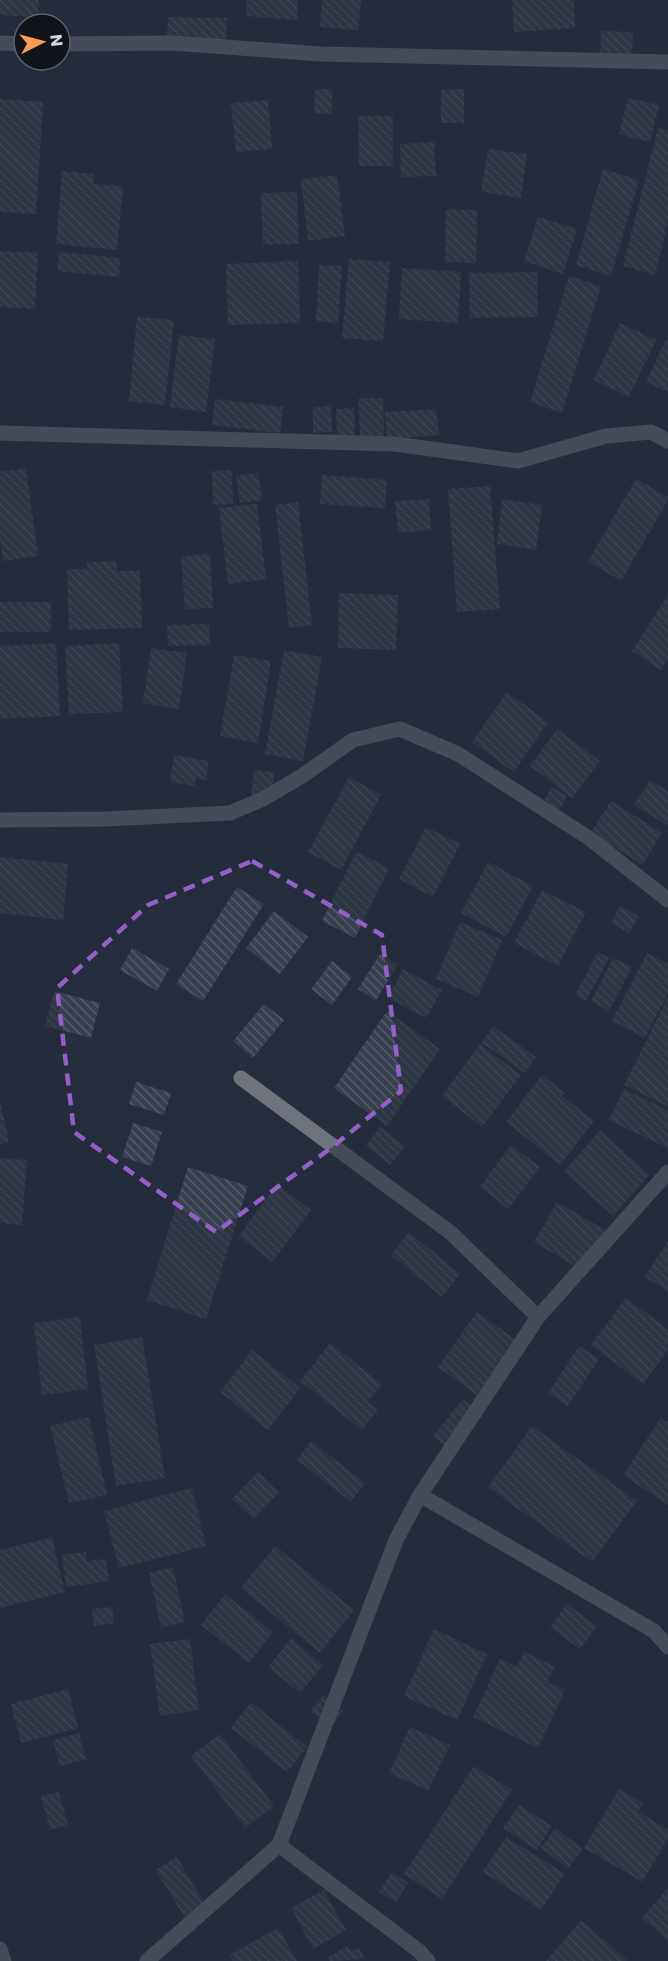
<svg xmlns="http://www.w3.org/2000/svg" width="668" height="1961" font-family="Poppins,sans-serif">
	<defs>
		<pattern id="building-back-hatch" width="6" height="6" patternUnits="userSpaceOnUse" patternTransform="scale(1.5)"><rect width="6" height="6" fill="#38404f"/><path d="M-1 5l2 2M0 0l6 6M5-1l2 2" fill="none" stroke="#545b68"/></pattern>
	</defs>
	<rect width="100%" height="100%" fill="#252c3b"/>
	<path fill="url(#building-back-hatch)" d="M0 0H39L38 17 0 15Z
		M247 0H298L297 20 246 16Z
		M322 0H361L358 30 320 27Z
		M512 0H574L575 28 514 32Z
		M168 17 227 18 226 40H167Z
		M601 31 633 32 632 63 600 62Z
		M315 89H332V114L314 113Z
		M464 89V123H441V90Z
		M628 98 659 105 650 142 619 134Z
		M0 99 43 102 36 214 0 212Z
		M268 100 272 149 236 152 231 103Z
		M358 116H393V166H359Z
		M658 128 668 130V223L655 275 623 266Z
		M434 142 436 176 401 177 400 144Z
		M488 149 527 154 521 198 481 192Z
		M603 169 639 180 611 276 576 265Z
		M62 171 94 174 93 184 123 186 117 250 56 244Z
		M337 175 345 236 308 241 301 179Z
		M297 192 299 244 263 245 261 193Z
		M446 209 477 210 476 263 445 262Z
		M538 217 577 229 563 274 524 261Z
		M0 251 38 253 35 309 0 307Z
		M59 252 120 258 119 277 57 271Z
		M349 259 390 262 383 341 342 338Z
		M298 261 300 323 228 325 226 264Z
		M319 265 342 266 338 323 316 321Z
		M402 268 461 272 458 323 399 319Z
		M537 272 538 317 470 318 469 273Z
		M569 276 601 286 562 413 530 402Z
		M137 317 174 320 165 405 129 401Z
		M620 323 656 340 629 397 594 380Z
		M179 335 215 339 206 412 170 407Z
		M668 335V392L646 382Z
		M358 398H383L384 436 360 437Z
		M215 399 283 407 280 433 212 425Z
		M331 406 332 432 313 433V407Z
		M354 408 355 435H337L336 409Z
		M436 409 439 435 387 439 385 412Z
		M26 468 38 556 3 561 0 537V472Z
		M232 470 233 504 213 505 212 471Z
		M258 473 262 500 240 503 236 476Z
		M322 475 387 480 385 508 320 504Z
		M636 479 668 497V500L621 581 588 561Z
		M490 486 500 609 457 612 448 489Z
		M429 499 431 530 398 533 395 501Z
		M502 499 542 505 536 550 497 544Z
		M298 502 312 625 289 628 275 505Z
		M257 504 266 579 228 584 219 508Z
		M210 554 213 608 185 609 181 556Z
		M116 561 117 571H140L142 628 69 630 67 569H87V562Z
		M339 593 398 595 396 650 338 648Z
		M668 595V660L661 670 632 651Z
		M0 602H51V632H0Z
		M209 624 210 645 168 646 167 625Z
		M56 643 60 716 0 719V646Z
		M119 643 123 712 69 714 65 646Z
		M151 648 187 653 179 709 143 703Z
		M284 650 322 657 303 761 265 754Z
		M234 655 271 661 258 743 220 736Z
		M507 692 548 722 514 772 472 742Z
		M557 729 600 761 572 798 530 766Z
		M174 755 209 761 206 780 196 778 195 786 170 782Z
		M254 770 274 772 272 799 251 797Z
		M349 777 381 795 341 870 308 852Z
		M650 780 668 791V826L634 805Z
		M551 787 567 795 559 812 543 804Z
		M611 801 662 833 642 865 591 832Z
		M426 827 460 844 433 897 399 879Z
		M356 852 389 868 355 938 322 921Z
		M0 857 68 864 63 920 0 913Z
		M488 862 533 886 506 937 461 913Z
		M237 887 264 904 203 1001 176 984Z
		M542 890 586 912 558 966 514 943Z
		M620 906 639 916 629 933 611 923Z
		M274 911 308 937 280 974 246 948Z
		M460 922 502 940 478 997 436 979Z
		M132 948 169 969 157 991 120 970Z
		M598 952 609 958 586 1001 575 995Z
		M647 953 668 964V993L645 1038 612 1021Z
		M380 954 398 965 376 1000 358 989Z
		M613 958 632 967 609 1011 591 1001Z
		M332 961 352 977 332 1005 311 989Z
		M403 969 442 990 426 1018 388 998Z
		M54 991 100 1003 91 1038 45 1026Z
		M668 997V1107L624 1085Z
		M264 1004 284 1020 253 1058 233 1041Z
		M387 1011 440 1049 387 1126 334 1088Z
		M493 1026 536 1057 525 1073 482 1043Z
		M480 1044 521 1075 482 1127 442 1096Z
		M542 1075 565 1093 562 1096 594 1121 560 1165 506 1122Z
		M136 1082 171 1093 164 1115 129 1104Z
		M624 1089 668 1110V1148L609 1120Z
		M0 1100 9 1142 0 1144Z
		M133 1123 162 1132 151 1166 122 1157Z
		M380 1127 405 1146 390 1165 366 1146Z
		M600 1130 649 1175 613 1216 564 1172Z
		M511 1145 540 1167 508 1209 480 1187Z
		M0 1158 27 1160 22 1225 0 1223Z
		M188 1167 248 1186 206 1319 147 1300Z
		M277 1184 311 1210 272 1262 239 1236Z
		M557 1202 610 1233 587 1273 534 1242Z
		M409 1232 460 1274 442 1297 391 1255Z
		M668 1241V1292L645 1277Z
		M626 1298 668 1329V1350L643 1384 591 1345Z
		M477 1312 527 1348 487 1403 438 1367Z
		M80 1317 88 1389 42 1395 34 1323Z
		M142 1337 165 1478 116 1486 94 1345Z
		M330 1343 382 1384 368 1402 378 1410 362 1430 300 1381Z
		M579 1346 599 1359 568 1406 548 1393Z
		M252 1350 300 1388 268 1430 220 1392Z
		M463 1399 483 1415 453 1453 433 1436Z
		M89 1417 107 1495 69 1503 50 1426Z
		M661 1418 668 1423V1505L623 1475Z
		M532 1426 637 1501 592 1562 488 1487Z
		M311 1441 365 1483 351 1502 297 1460Z
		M258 1472 279 1493 253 1519 232 1499Z
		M192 1488 206 1546 119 1568 104 1511Z
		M52 1537 65 1592 0 1608V1550Z
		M275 1546 354 1610 320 1653 241 1588Z
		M86 1552 87 1561 106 1559 109 1581 66 1587 62 1555Z
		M173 1567 185 1622 161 1627 149 1573Z
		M225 1594 273 1632 249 1663 201 1625Z
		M567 1604 597 1626 580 1649 550 1627Z
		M112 1607 114 1623 94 1626 92 1609Z
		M434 1629 487 1654 457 1720 404 1696Z
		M291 1638 323 1665 300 1693 268 1667Z
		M190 1639 199 1710 160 1716 150 1644Z
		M524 1652 555 1666 547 1682 565 1690 538 1748 473 1717 500 1659 517 1667Z
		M68 1689 78 1728 21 1743 11 1704Z
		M323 1695 343 1711 331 1727 310 1711Z
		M251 1702 307 1747 287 1772 231 1728Z
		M410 1727 450 1745 428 1791 389 1773Z
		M79 1733 86 1759 60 1766 53 1740Z
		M220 1734 274 1806 245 1828 191 1756Z
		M474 1766 512 1790 442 1899 404 1874Z
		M619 1789 643 1803 638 1812 668 1829V1839L642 1882 584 1848Z
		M59 1792 68 1825 50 1830 41 1796Z
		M519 1805 552 1826 537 1850 503 1828Z
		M555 1828 583 1849 568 1869 541 1848Z
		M506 1837 565 1874 541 1910 483 1872Z
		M177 1857 205 1904 184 1917 156 1870Z
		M392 1872 408 1883 396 1902 379 1892Z
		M668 1888V1941L642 1918Z
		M324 1890 346 1930 313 1949 291 1908Z
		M581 1920 627 1960 626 1961H546Z
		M278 1928 297 1961H233L229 1955Z
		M348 1946 351 1952 359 1948 365 1959 330 1961 328 1957Z"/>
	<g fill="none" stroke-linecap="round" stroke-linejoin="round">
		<path stroke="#6f737b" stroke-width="15" d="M0 43 24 44
			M60 44 173 43 320 54 668 62
			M0 433 395 444 518 461 606 436 651 432 668 441
			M0 820 105 819 230 813 263 799 302 776 353 740 400 729 458 754 589 838 668 900
			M241 1078 451 1233 538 1317
			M420 1495 654 1631 668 1647
			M279 1845 419 1951 428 1961
			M0 1949 4 1961
			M147 1961 279 1845 396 1540 420 1495 538 1317 668 1172"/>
	</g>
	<path d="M0 0H668V1961H0ZM252 861 382 935 401 1091 331 1148 216 1232 74 1132 57 988 148 905Z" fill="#252c3b" fill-opacity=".55" fill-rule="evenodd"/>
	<path fill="none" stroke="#955fc9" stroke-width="4.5" stroke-dasharray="12 8" stroke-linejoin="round" d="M252 861 382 935 401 1091 331 1148 216 1232 74 1132 57 988 148 905Z"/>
	<g transform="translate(42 42) rotate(84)"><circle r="28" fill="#11141b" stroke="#5e626a" stroke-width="1.5"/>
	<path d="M0-4.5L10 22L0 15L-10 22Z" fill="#fd9c56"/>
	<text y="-9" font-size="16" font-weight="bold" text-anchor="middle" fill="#d2d7e1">N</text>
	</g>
</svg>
